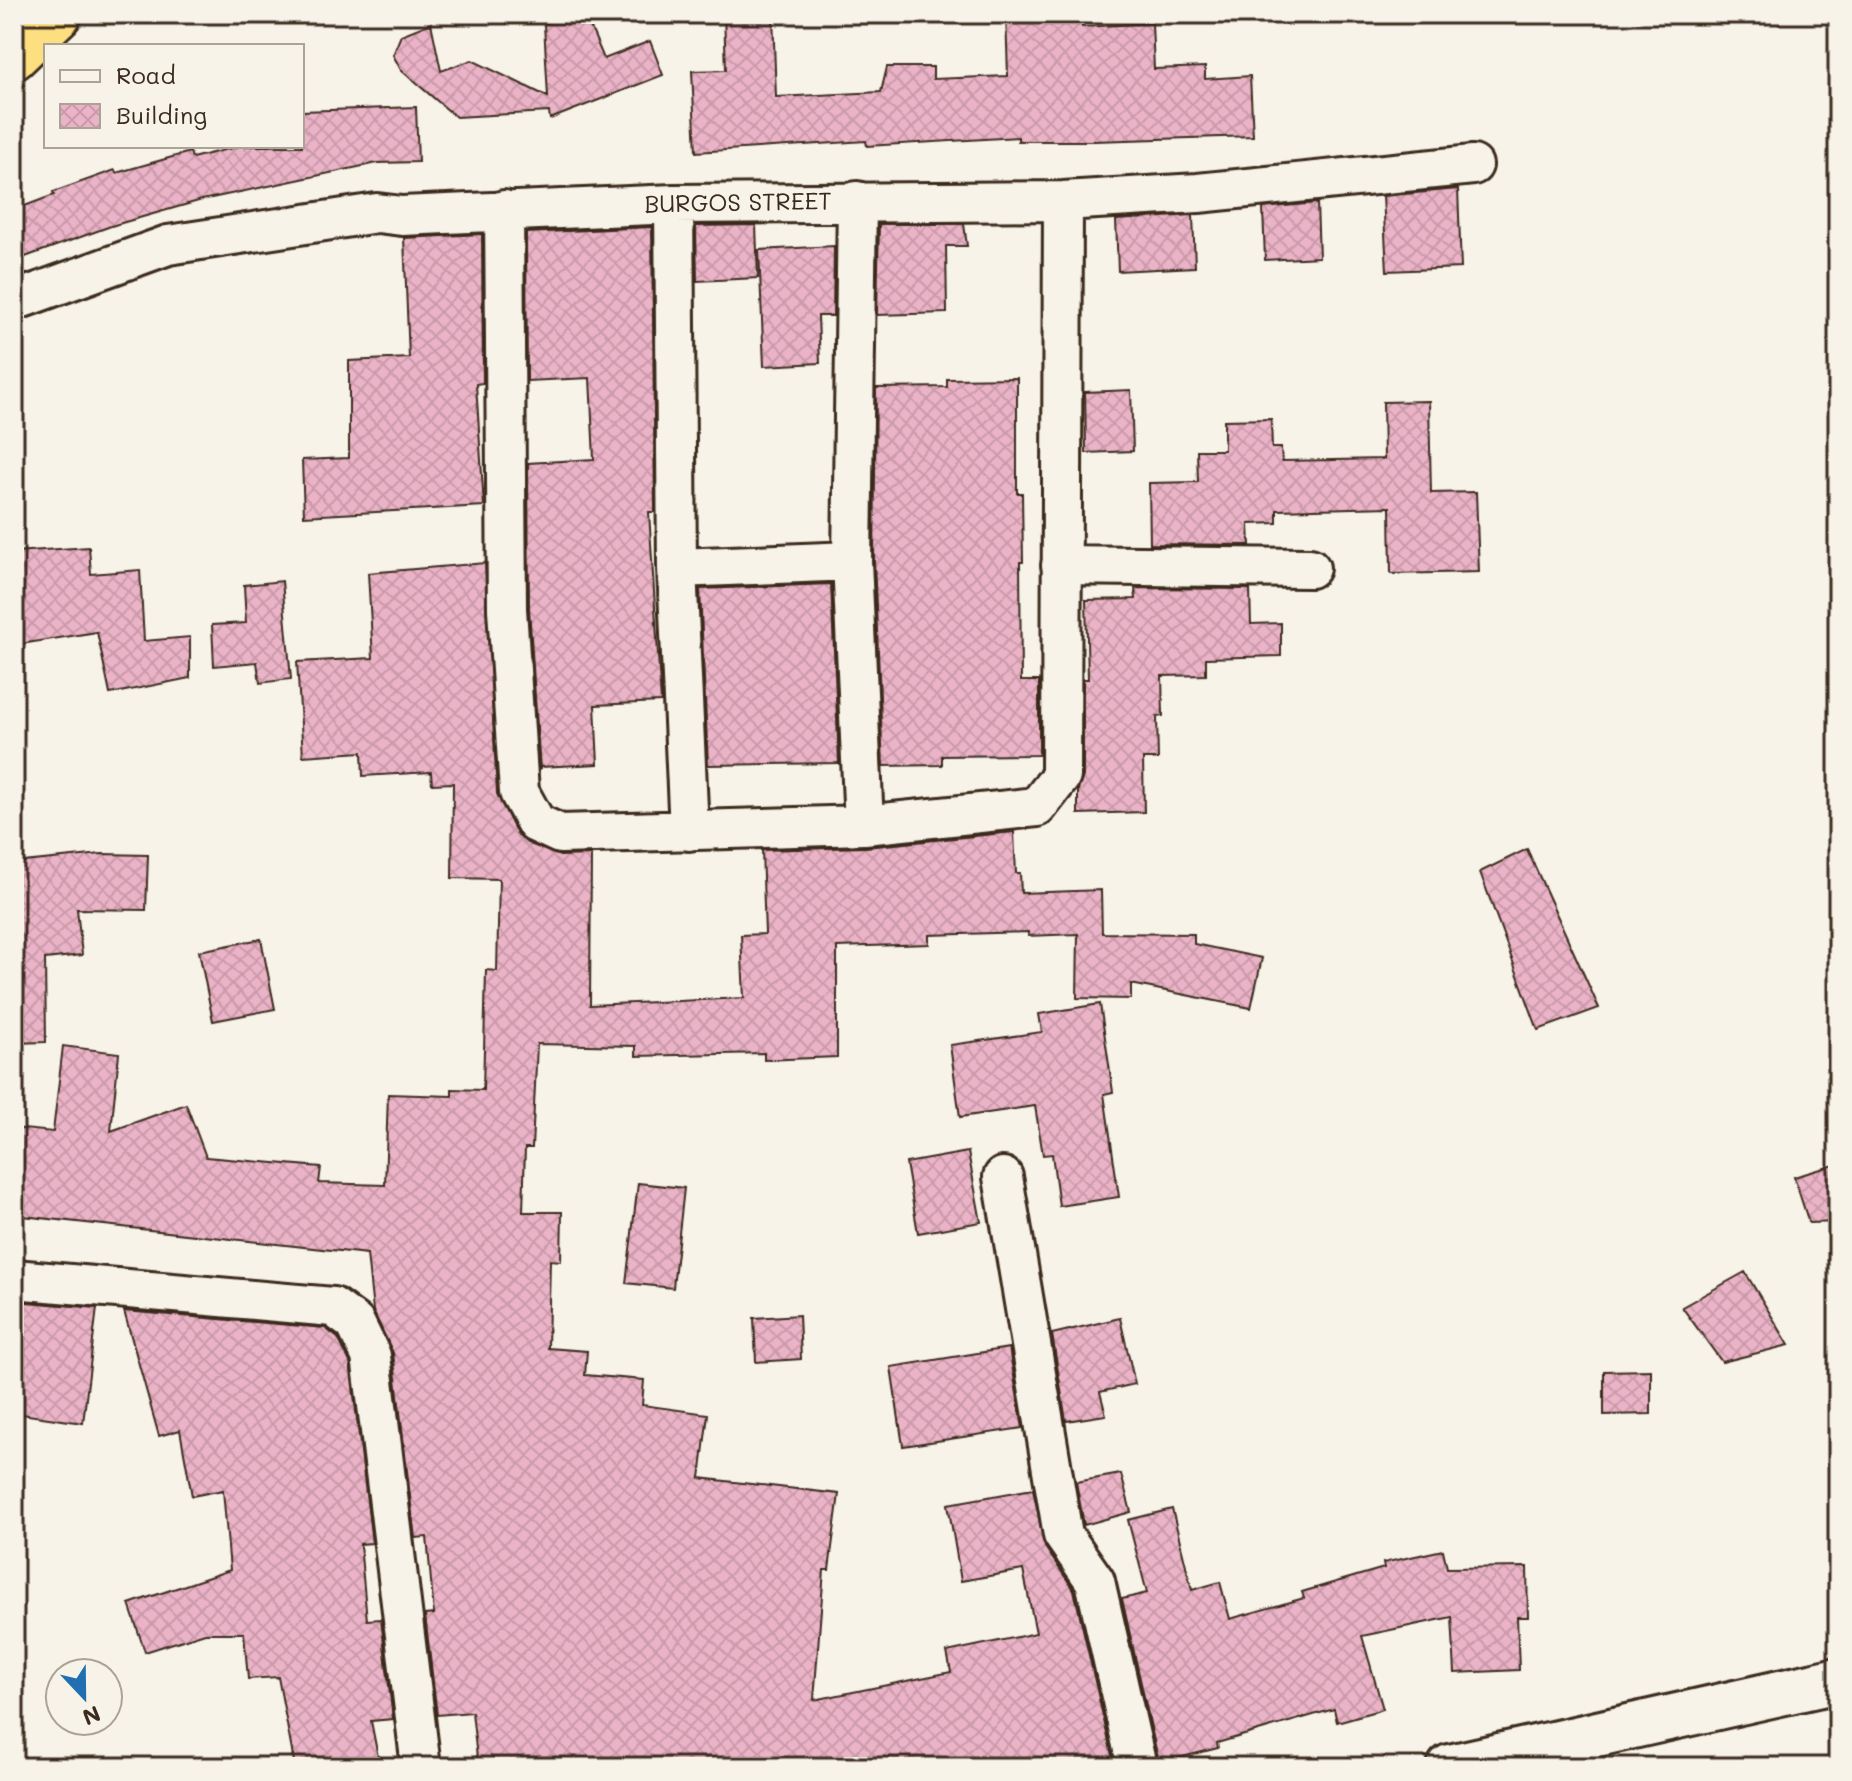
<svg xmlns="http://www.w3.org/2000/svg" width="1852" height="1781" font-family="Mali,sans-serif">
	<defs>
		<pattern id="building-cross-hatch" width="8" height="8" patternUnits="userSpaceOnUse" patternTransform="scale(2)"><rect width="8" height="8" fill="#ebb3c7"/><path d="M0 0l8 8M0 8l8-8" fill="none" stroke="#ca9aaa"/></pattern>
	</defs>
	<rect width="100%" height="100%" fill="#f7f3e8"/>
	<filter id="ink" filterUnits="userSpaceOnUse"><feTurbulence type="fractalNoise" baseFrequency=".0125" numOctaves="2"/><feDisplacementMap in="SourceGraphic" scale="16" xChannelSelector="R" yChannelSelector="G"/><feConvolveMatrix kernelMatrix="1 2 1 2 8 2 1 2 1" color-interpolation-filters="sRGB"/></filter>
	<g filter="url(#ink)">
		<path fill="url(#building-cross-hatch)" stroke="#3b2a1e" stroke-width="2" d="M568 14H585L604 59 650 41 663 75 550 119 549 112 456 117 401 70 393 55 401 35 431 23 441 71 472 60 548 97 544 24Z
			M724 14H773L776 97 881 92 887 67H933V79L1008 76 1006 14H1082V27L1152 23 1154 69 1205 67V79L1250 76 1253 136 1094 141H1018V137L867 146 866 141 696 152 692 71 726 70Z
			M416 107 418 162 377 163 202 200 111 226 14 261V210L54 195 53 192 115 170 116 173 190 152 192 158 240 146H302V111Z
			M1458 189 1461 268 1387 271 1383 196Z
			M1317 203 1319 257 1265 260 1263 208Z
			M1193 215 1195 267 1118 271 1116 220Z
			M879 224H964L967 246H946L947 313 877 315Z
			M756 225 758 278 697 281 696 226Z
			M652 227 655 512H649L661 702 595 705 598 764 540 767V770L529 608 528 463 594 459 590 378 527 381 526 233Z
			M482 234 483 383 476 384 484 506 304 516 302 460 349 458V361L409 358 404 238Z
			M834 246 833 316H818L820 363 764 366 759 250Z
			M1017 378V493H1022L1023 562H1020L1021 681H1039V755L942 756V765L883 766 874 561 876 388 947 387V379Z
			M1131 390 1133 451 1086 453 1085 392Z
			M1429 401 1431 493 1476 492 1479 572 1391 574 1390 507 1277 510V523L1249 524 1250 545 1150 544 1149 483 1198 482 1197 450H1224V420L1271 419 1272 448H1281L1282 461 1384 459 1383 402Z
			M89 547 91 574 140 570 144 641 190 637V678L110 694 97 632 14 645V552Z
			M485 563 497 794 517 834 527 843 560 856 591 855 590 1005 744 998 741 935 765 934 762 850 866 847 1014 832 1016 873H1020L1021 893 1101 890 1102 933 1194 934V944L1262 958 1251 1008 1131 984V999L1077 998 1078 934 1028 936V932L929 935V944L837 947V1057L764 1060V1053L636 1056V1046L537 1044 532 1148H525L523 1212H562L561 1261 550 1260 548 1348 587 1351 585 1375 644 1380 642 1405 708 1414 700 1478 839 1494 829 1570H824L814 1700 951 1672 947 1652 1036 1633 1023 1570 961 1581 948 1504 1033 1489 1045 1547 1074 1590 1114 1764 478 1767 472 1712 437 1715 425 1615 434 1614 427 1537 415 1538 393 1353 373 1311 367 1254 14 1215V1128L53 1132 63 1046 119 1053 111 1131 186 1104 206 1157 321 1167 319 1183 385 1185 388 1094 452 1096V1089L483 1090 486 970 497 971 499 879 452 878 453 783 432 784 431 772 363 776 362 752 303 756 297 662 373 658 368 573Z
			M282 581 291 679 260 683 257 662 214 666 212 625 246 623 244 585Z
			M831 584 839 763 708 765 700 589Z
			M1135 588 1250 589 1251 624 1281 623V656L1206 658V675L1162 676 1163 716 1157 717 1158 759H1143L1144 812 1078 814V790L1083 776V679H1088L1086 600 1136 599Z
			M1527 849 1599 1008 1538 1030 1480 872Z
			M102 854 148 855 146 910 77 909 82 955 45 959 46 1042 14 1043V863Z
			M261 939 275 1009 213 1021 199 951Z
			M1100 1004 1113 1092 1104 1094 1119 1197 1059 1206 1052 1154 1043 1155 1035 1106 960 1117 950 1045 1042 1032 1039 1014Z
			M968 1152 981 1222 918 1233 906 1163Z
			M1838 1164V1222L1809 1223 1794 1177Z
			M638 1183 684 1188 673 1288 626 1283Z
			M1745 1272 1789 1345 1722 1362 1682 1307Z
			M14 1301 97 1308 83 1423 14 1413Z
			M124 1311 325 1328 338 1338 350 1362 372 1543 360 1544 367 1620 381 1619 393 1719 371 1721 380 1767H295L278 1677 248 1679 244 1633H205L145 1652 129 1604 230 1570 223 1490 192 1496 180 1430 159 1436Z
			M799 1315 801 1359 756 1362 754 1318Z
			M1120 1318 1135 1384 1100 1392 1106 1415 1066 1421 1052 1334Z
			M1009 1348 1023 1428 903 1446 891 1367Z
			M1651 1370V1414L1604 1415V1371Z
			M1121 1474 1131 1512 1084 1525 1076 1482Z
			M1172 1509 1192 1590 1220 1582 1230 1619 1304 1598 1302 1592 1384 1568 1383 1563 1443 1550 1447 1568 1527 1567 1528 1617H1517L1519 1670 1455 1673 1452 1617 1362 1636 1383 1709 1337 1722 1334 1709 1217 1743 1218 1748 1159 1763 1122 1599 1147 1593 1128 1520Z"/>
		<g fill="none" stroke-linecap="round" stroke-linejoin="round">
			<defs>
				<path id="street" d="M857 201 852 561 864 825
					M674 204 677 568 689 831
					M504 210 507 609 519 792 536 823 560 834 864 825 1037 807 1061 776 1063 201
					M14 301 168 245 377 213 402 216 674 204 1063 201 1198 193 1473 165
					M1061 565 1310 568
					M677 568 852 561
					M1003 1177 1063 1535 1095 1581 1137 1767
					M14 1279 333 1307 355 1323 371 1356 421 1767"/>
				<path id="secondary" d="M1450 1767 1838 1680"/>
				<path id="highway" d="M14 57 59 14"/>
			</defs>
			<use href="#street" stroke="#3b2a1e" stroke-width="44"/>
			<use href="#secondary" stroke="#3b2a1e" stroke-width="50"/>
			<use href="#highway" stroke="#3b2a1e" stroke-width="50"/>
			<use href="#street" stroke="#f7f3e8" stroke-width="38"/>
			<use href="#secondary" stroke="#f7f3e8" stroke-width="44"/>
			<use href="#highway" stroke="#fddf80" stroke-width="44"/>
		</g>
	</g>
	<g text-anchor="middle" stroke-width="6" stroke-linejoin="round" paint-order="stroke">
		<g font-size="24" fill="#3b2a1e" stroke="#f7f3e8">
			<text transform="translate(738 203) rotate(-1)" y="8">BURGOS STREET</text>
		</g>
	</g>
	<rect width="1852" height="1781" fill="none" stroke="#f7f3e8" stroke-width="48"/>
	<rect x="24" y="24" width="1804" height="1733" fill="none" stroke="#3b2a1e" stroke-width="3" filter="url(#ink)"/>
	<rect x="44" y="44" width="260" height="104" fill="#f7f3e8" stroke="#aca397" stroke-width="2"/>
	<rect x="60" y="70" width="40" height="12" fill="#f7f3e8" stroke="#aca397" stroke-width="2"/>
	<text x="116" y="84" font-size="24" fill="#3b2a1e">Road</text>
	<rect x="60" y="104" width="40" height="24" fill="url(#building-cross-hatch)" stroke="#aca397" stroke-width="2"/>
	<text x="116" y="124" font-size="24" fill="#3b2a1e">Building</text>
	<g transform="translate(84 1697) rotate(158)"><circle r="38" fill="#f7f3e8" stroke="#aca397" stroke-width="2"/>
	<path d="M0-6L14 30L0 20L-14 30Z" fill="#1f6fb2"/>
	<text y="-12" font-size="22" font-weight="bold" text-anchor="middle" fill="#3b2a1e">N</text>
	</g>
</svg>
